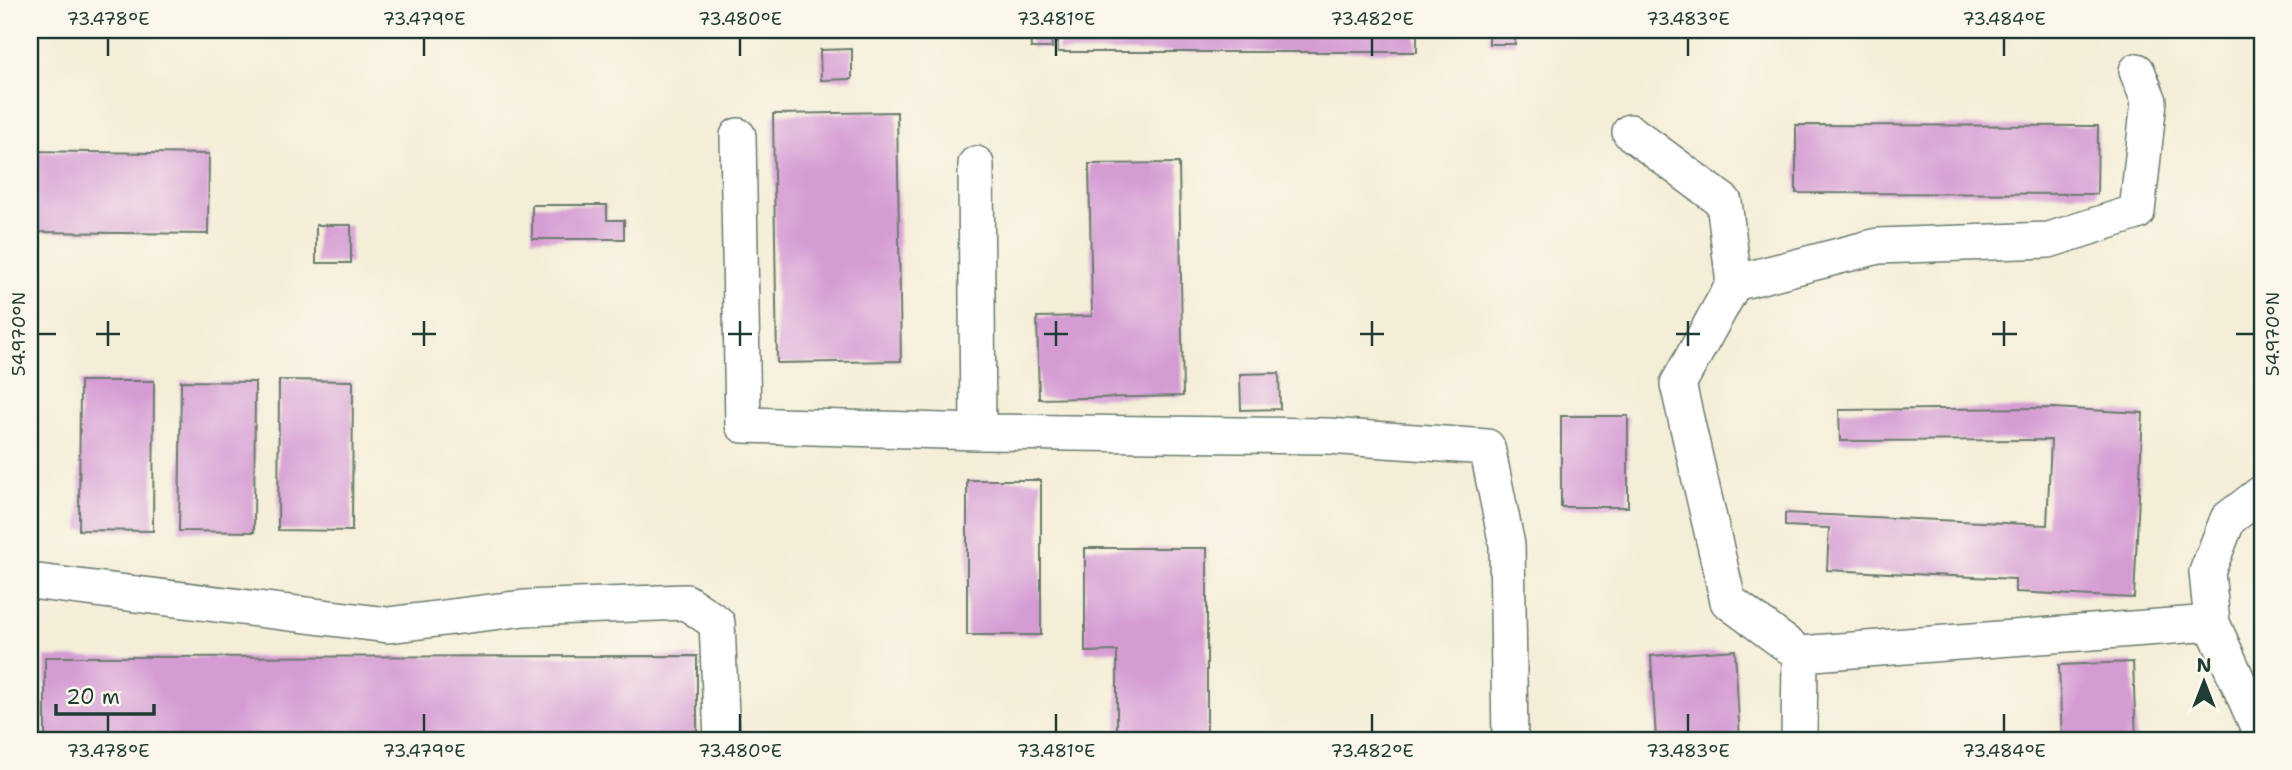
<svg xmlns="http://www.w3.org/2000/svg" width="2292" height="770" font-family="'Shantell Sans',sans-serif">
	<rect width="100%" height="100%" fill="#fbf7ec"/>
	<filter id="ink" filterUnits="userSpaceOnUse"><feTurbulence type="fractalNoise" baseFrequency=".0143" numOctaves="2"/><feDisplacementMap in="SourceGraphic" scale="14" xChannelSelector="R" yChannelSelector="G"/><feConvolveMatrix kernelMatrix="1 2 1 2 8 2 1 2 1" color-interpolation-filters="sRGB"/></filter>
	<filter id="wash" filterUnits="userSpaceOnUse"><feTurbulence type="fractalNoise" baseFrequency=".00686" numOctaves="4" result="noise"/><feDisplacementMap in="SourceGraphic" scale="28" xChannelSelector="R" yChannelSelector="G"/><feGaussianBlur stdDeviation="1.57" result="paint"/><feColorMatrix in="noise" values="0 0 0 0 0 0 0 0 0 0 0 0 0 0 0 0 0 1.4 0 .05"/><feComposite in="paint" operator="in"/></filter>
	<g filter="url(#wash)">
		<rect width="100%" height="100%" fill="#f4edd7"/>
		<g id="blocks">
			<path fill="#d59cd4" d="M1030 30H1051L1052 48H1031Z
				M1058 30H1417V52H1058Z
				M1489 30H1515V44H1489Z
				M852 49V79L821 80 820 50Z
				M897 112 901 361 777 363 773 114Z
				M1796 125 2098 126 2097 194 1796 193Z
				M30 151 209 154 208 234 30 232Z
				M1179 163 1183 396 1039 399 1037 317 1092 316 1089 164Z
				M532 205H607V220H624V239H532Z
				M316 225H351V263H316Z
				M1279 373 1280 409 1241 410 1240 374Z
				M279 380 353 381 352 531 278 530Z
				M80 381H154L153 531 79 530Z
				M181 381 255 382 254 532 179 531Z
				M2053 408 2143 413 2134 598 2015 592V579L1827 570 1829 528 1785 526V513L2047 525 2051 440 1840 441 1839 410Z
				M1561 416H1628V507H1561Z
				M967 480H1041V635H967Z
				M1085 548H1207V740H1117V651L1085 652Z
				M1735 650 1740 740H1656L1651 656Z
				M697 656V740H45V657Z
				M2133 662 2136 740H2062L2059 665Z"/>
		</g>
	</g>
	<g filter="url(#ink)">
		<use href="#blocks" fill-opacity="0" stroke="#6a7b6d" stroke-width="2"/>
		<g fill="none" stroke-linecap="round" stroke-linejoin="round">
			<defs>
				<path id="minor" d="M1630 132 1724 202 1734 283 1678 384 1728 601 1800 654 2212 623 2207 572 2228 519 2262 493
					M738 136 743 425 978 432 1328 436 1487 447 1507 545 1510 740
					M976 164 978 432
					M1734 283 1878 246 2049 240 2137 212 2149 101 2137 71
					M30 581 388 625 524 608 686 602 717 623 722 740
					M2212 623 2262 736
					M1799 740 1800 654"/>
			</defs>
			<use href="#minor" stroke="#6a7b6d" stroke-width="38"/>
			<use href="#minor" stroke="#fff" stroke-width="35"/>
		</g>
	</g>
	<path fill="none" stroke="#1f3d34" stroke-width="2.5" d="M108 38V56M424 38V56M740 38V56M1056 38V56M1372 38V56M1688 38V56M2004 38V56M108 321V346M424 321V346M740 321V346M1056 321V346M1372 321V346M1688 321V346M2004 321V346M38 334H56M96 334H120M412 334H436M728 334H752M1044 334H1068M1360 334H1384M1676 334H1700M1992 334H2017M2236 334H2254M108 714V732M424 714V732M740 714V732M1056 714V732M1372 714V732M1688 714V732M2004 714V732"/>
	<rect width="2292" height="770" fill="none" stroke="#fbf7ec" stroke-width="77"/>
	<g transform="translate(2204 682)" stroke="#fbf7ec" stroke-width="5" paint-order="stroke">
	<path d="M0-5L12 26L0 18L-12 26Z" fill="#1f3d34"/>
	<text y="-10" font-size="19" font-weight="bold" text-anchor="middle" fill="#1f3d34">N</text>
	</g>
	<path d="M56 704v10h98v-10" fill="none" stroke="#1f3d34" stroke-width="3.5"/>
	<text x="66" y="704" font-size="21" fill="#1f3d34" stroke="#fbf7ec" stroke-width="5" paint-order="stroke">20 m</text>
	<rect x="38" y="38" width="2216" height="694" fill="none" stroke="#1f3d34" stroke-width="2.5"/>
	<g font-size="18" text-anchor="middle" fill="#1f3d34">
		<text x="108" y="25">73.478°E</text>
		<text x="424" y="25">73.479°E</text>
		<text x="740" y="25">73.480°E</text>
		<text x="1056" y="25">73.481°E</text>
		<text x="1372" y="25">73.482°E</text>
		<text x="1688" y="25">73.483°E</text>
		<text x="2004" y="25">73.484°E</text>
		<text transform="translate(19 334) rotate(-90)" y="6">54.970°N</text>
		<text transform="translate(2273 334) rotate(-90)" y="6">54.970°N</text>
		<text x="108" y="757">73.478°E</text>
		<text x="424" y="757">73.479°E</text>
		<text x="740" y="757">73.480°E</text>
		<text x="1056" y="757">73.481°E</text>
		<text x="1372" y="757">73.482°E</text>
		<text x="1688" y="757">73.483°E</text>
		<text x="2004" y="757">73.484°E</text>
	</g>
</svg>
